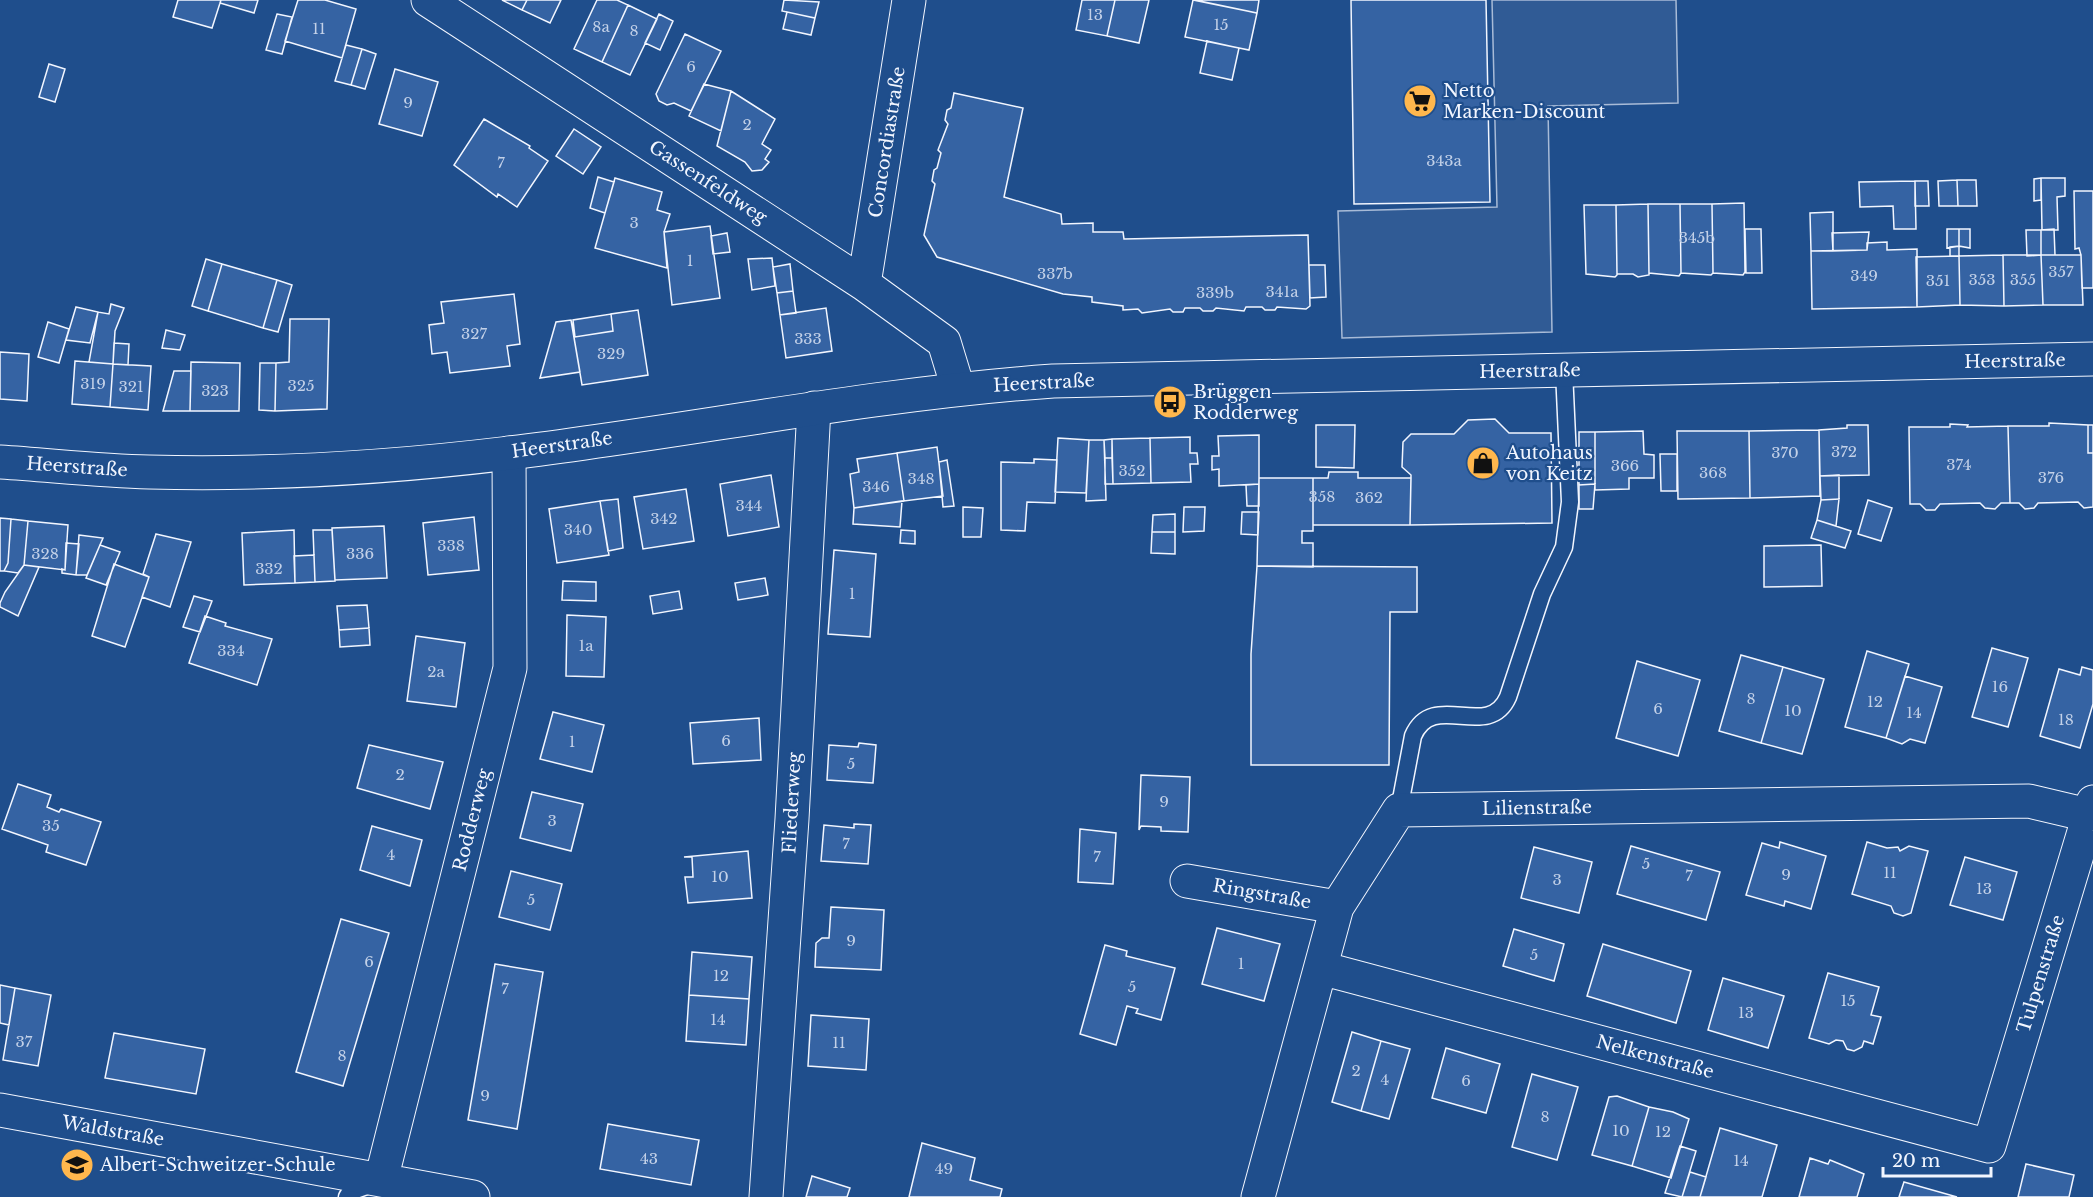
<svg xmlns="http://www.w3.org/2000/svg" width="2093" height="1197" font-family="'Libre Baskerville',serif">
	<rect width="100%" height="100%" fill="#1f4e8c"/>
	<path fill="#305b95" stroke="#a8bbd7" stroke-width="1.5" d="M1492 0H1676L1678 103 1548 106 1552 332 1342 338 1338 211 1497 207Z"/>
	<path fill="#3563a3" stroke="#f2f6ff" stroke-width="1.5" d="M178 0H221L212 28 173 17Z
		M221 0H258L254 13 220 3Z
		M298 0H325L356 9 342 58 285 41Z
		M502 0H527L522 10Z
		M527 0H561L550 23 522 10Z
		M597 0H617L628 5 602 62 574 49Z
		M784 0 819 2 815 18 782 11Z
		M1082 0H1115L1107 36 1076 30Z
		M1115 0H1149L1139 43 1107 36Z
		M1193 0 1257 13 1249 50 1185 37Z
		M1195 0H1259L1257 13Z
		M1351 0H1486L1490 202 1354 204Z
		M628 5 657 19 630 75 602 62Z
		M787 12 815 18 811 35 783 29Z
		M277 14 292 17 282 54 266 50Z
		M659 14 673 21 660 50 645 43Z
		M685 34 721 51 691 111 674 103 667 105 659 101 656 94Z
		M1207 41 1239 48 1232 80 1200 73Z
		M346 45 362 49 351 85 335 81Z
		M362 49 376 54 365 89 351 85Z
		M49 64 65 69 55 102 39 97Z
		M395 69 438 82 422 136 379 124Z
		M704 84 731 91 721 131 689 116Z
		M731 91 775 119 762 144 771 150 765 159 769 162 762 170 752 171 745 162 717 146Z
		M954 93 1023 108 1004 197 1061 214 1062 224 1093 223V232H1123L1124 239 1308 235 1310 306 1306 309 1277 307 1275 310H1265L1262 307H1246L1244 311 1216 308 1213 311H1203L1200 308H1185L1183 312H1173L1170 309 1142 313 1138 309 1123 310V306L1092 302V297L1063 294 937 257 924 235 935 184 932 181 934 170 937 168 941 153 938 150 948 124 945 120 947 110 951 108Z
		M484 119 530 146 529 148 548 161 517 207 498 194 497 197 454 165Z
		M574 129 601 147 583 174 556 156Z
		M598 177 614 182 605 213 590 208Z
		M615 178 662 192 657 210 670 214 664 232 667 268 595 248Z
		M2041 178V200L2034 201V179Z
		M2041 178H2065V196L2057 197 2058 230H2042Z
		M1957 180H1976L1977 206H1958Z
		M1957 180 1958 206H1939L1938 181Z
		M1915 181H1928L1929 206H1915Z
		M1915 181 1916 229H1894L1893 206 1860 207 1859 182Z
		M2074 191H2093V288H2082L2081 255 2079 248 2075 249Z
		M1744 203 1745 272 1743 275 1713 273 1712 204Z
		M1648 204 1649 275 1638 277 1633 274H1617L1616 205Z
		M1648 204H1680L1681 273 1679 276 1649 273Z
		M1680 204H1712L1713 273 1711 275 1681 273Z
		M1584 205H1616L1617 275 1615 277 1586 274Z
		M1833 212V251H1811L1810 213Z
		M710 226 720 298 672 305 664 232Z
		M1745 229H1761L1762 273H1746Z
		M1947 229H1959V246L1947 248Z
		M1959 229H1970V248L1959 246Z
		M2054 229 2055 255H2041V230Z
		M2026 230H2041V255L2027 256Z
		M1869 232 1867 250 1833 251 1832 233Z
		M727 233 730 252 713 254 711 236Z
		M1887 242V250L1917 249V307L1812 309 1811 251 1867 250V243Z
		M1959 246V256H1950V247Z
		M2003 255H2041L2043 305 2004 306Z
		M2003 255 2004 306 1960 305 1959 256Z
		M2041 255H2081L2083 305H2043Z
		M1959 256 1960 305 1917 307 1916 257Z
		M772 258 775 286 752 290 748 259Z
		M206 259 222 264 208 311 192 306Z
		M222 264 277 280 263 328 208 311Z
		M790 264 793 291 777 293 773 267Z
		M1309 265H1325L1326 297 1310 298Z
		M277 280 292 285 278 332 263 328Z
		M793 291 796 313 780 315 777 293Z
		M514 294 520 344 507 346 510 366 450 373 447 352 432 354 429 325 444 323 441 302Z
		M111 304 124 308 115 331 113 364 89 362 98 312 109 314Z
		M76 307 98 312 90 343 66 340Z
		M826 308 832 351 786 358 780 315Z
		M638 310 648 375 582 385 571 320 575 337 613 331 611 314Z
		M611 314 613 331 575 337 573 320Z
		M290 319H329L327 409 275 411 276 363 289 362Z
		M571 320 580 372 540 378 556 322Z
		M48 322 69 329 59 363 38 357Z
		M166 330 185 335 180 350 162 348Z
		M114 343 129 344 128 365 113 364Z
		M0 352 29 354 27 401 0 399Z
		M75 361 113 364 110 407 72 404Z
		M191 362 240 363 239 411H190Z
		M260 363H276L275 411 259 410Z
		M113 364 151 366 148 410 110 407Z
		M174 371H191L190 411H163Z
		M1495 419 1509 433H1551L1552 523 1410 525 1411 475 1402 467 1403 442 1411 434H1454L1468 420Z
		M2049 423 2088 425V453H2093V507L2084 508 2078 502 2038 503 2034 508 2025 509 2019 503H2010L2008 426H2049Z
		M1950 424 1968 425 1967 427 2008 426 2010 503H2001L1995 509 1985 508 1980 503 1940 504 1935 510H1926L1920 504H1910L1909 427H1950Z
		M1316 425H1355L1354 468 1316 467Z
		M1847 425H1868L1869 475 1820 476 1819 430 1847 428Z
		M2088 425H2093V453H2088Z
		M1819 430 1820 496 1750 498 1749 431Z
		M1643 431 1644 454 1654 455V478H1629V489L1595 490V432Z
		M1677 431H1749L1750 498 1678 499Z
		M1579 432H1595V484L1579 485Z
		M1259 435V484L1219 486V469L1212 470V456H1219L1218 436Z
		M1190 437V453H1197L1198 464H1190L1191 482 1151 483 1150 438Z
		M1058 438 1089 440 1086 493 1055 492Z
		M1150 438 1151 483 1113 484 1112 439Z
		M1112 439V458H1105L1104 440Z
		M1089 440H1104L1106 500 1086 501Z
		M937 447 943 496 904 501 897 453Z
		M897 453 904 501 854 508 850 474 859 472 857 459Z
		M1660 454H1677V491H1661Z
		M1105 458H1112L1113 484H1105Z
		M1034 459 1057 460 1055 503 1027 502 1025 531 1001 530V462L1034 463Z
		M947 460 954 506 943 507 939 462Z
		M1329 472H1358V478H1411L1410 525H1313V478H1328Z
		M771 475 779 527 728 536 720 484Z
		M1839 475V499L1821 500 1820 476Z
		M1259 478H1313V531H1302V543H1313V567L1257 566Z
		M1259 484V506H1247L1246 485Z
		M1595 484 1593 509H1579V485Z
		M686 489 694 541 643 549 634 497Z
		M618 499 623 548 608 551 600 501Z
		M1839 499 1836 526 1817 520 1821 500Z
		M1868 500 1892 508 1881 541 1858 534Z
		M600 501 609 555 557 563 549 509Z
		M902 501 900 527 853 524 854 508Z
		M963 507 983 508 981 537H963Z
		M1184 507H1205L1204 531 1183 532Z
		M1242 512H1259L1258 535 1241 534Z
		M1175 514V532H1152L1153 515Z
		M474 517 479 570 428 575 423 523Z
		M0 518 11 519 8 563 4 571H0Z
		M11 519 28 521 24 565 18 573 4 571 8 563Z
		M1817 520 1851 531 1845 548 1811 538Z
		M28 521 68 525 65 570 24 565Z
		M384 526 387 578 335 580 332 528Z
		M294 530 295 583 244 585 242 533Z
		M313 530H332L335 581 315 582Z
		M901 530 915 531V544L900 543Z
		M1152 532H1175V554L1151 553Z
		M156 534 191 542 170 607 142 597 149 577 143 574Z
		M79 535 103 538 87 575H76Z
		M66 543 79 544 76 575 62 573V569L65 570Z
		M100 545 120 552 106 585 86 578Z
		M1821 545 1822 586 1764 587V546Z
		M834 550 876 554 870 637 828 634Z
		M314 555 315 582 295 583 294 556Z
		M114 564 149 577 125 647 92 636Z
		M24 565 39 567 18 616 0 607V603L5 592Z
		M1257 566 1417 567V612H1390L1389 765H1251V654Z
		M765 578 768 595 738 600 735 583Z
		M563 581 596 582V601L562 600Z
		M679 591 682 609 653 614 650 596Z
		M194 596 212 601 200 632 183 627Z
		M367 605 369 628 339 630 337 606Z
		M567 615 606 617 604 677 566 676Z
		M205 616 226 623 225 626 272 639 257 685 189 663Z
		M369 628 370 645 340 647 339 630Z
		M416 636 465 643 456 707 407 701Z
		M1992 648 2028 658 2008 727 1972 717Z
		M1867 651 1909 664 1886 738 1845 727Z
		M1741 655 1783 667 1761 743 1719 731Z
		M1637 661 1700 680 1678 756 1616 738Z
		M1783 667 1824 679 1802 754 1761 743Z
		M2082 667 2093 670V704L2080 748 2040 736 2059 669 2080 675Z
		M1905 676 1942 687 1925 743 1910 739 1902 744 1886 738Z
		M553 712 604 725 592 772 540 759Z
		M759 718 761 760 693 764 690 723Z
		M859 743 876 745 873 783 827 780 829 745 858 747Z
		M369 745 443 762 430 809 357 788Z
		M1141 775 1190 777 1188 832 1161 831V827L1141 826 1139 830Z
		M18 784 51 795 47 807 59 812 61 809 101 822 86 865 46 852 48 845 2 829Z
		M532 792 583 804 571 851 520 838Z
		M854 824 871 825 868 864 821 861 824 825 854 828Z
		M372 826 422 840 410 886 360 870Z
		M1080 829 1116 833 1113 884 1078 882Z
		M1780 842 1826 856 1811 909 1785 901 1784 906 1746 895 1762 843 1779 848Z
		M1867 842 1887 848 1898 847 1900 851 1909 846 1928 851 1911 913 1903 916 1894 913 1891 906 1852 894Z
		M1631 846 1720 872 1706 920 1617 894Z
		M1534 847 1592 862 1579 913 1521 898Z
		M748 851 752 898 688 903 685 877H693L692 857H684Z
		M1965 857 2017 872 2003 920 1950 905Z
		M511 871 562 884 550 930 499 917Z
		M831 907 884 910 881 970 815 967 816 943 822 938H829Z
		M341 919 389 933 343 1086 296 1072Z
		M1217 928 1280 944 1264 1001 1202 984Z
		M1514 929 1564 944 1554 981 1503 966Z
		M1603 944 1691 971 1676 1023 1587 996Z
		M1105 945 1127 951 1126 956 1175 968 1161 1020 1136 1013 1138 1009 1127 1006 1116 1045 1080 1034Z
		M692 952 752 957 749 999 689 995Z
		M495 964 543 972 517 1129 468 1120Z
		M1828 973 1879 987 1871 1015 1881 1017 1873 1044 1864 1041 1862 1047 1854 1051 1847 1049 1843 1041 1836 1040 1829 1044 1809 1038Z
		M1723 978 1784 996 1768 1048 1708 1030Z
		M0 985 15 988 9 1025 0 1023Z
		M15 988 51 995 38 1066 3 1060Z
		M689 995 749 999 746 1045 686 1041Z
		M811 1015 869 1019 866 1070 808 1066Z
		M1352 1032 1381 1041 1361 1111 1332 1102Z
		M114 1033 205 1049 196 1094 105 1078Z
		M1381 1041 1410 1049 1389 1119 1361 1111Z
		M1446 1048 1500 1064 1486 1113 1432 1098Z
		M1532 1074 1578 1087 1557 1160 1512 1147Z
		M1617 1096 1649 1107 1632 1166 1592 1155 1609 1097Z
		M1649 1107 1673 1112 1689 1119 1671 1178 1632 1166Z
		M608 1124 699 1140 691 1185 600 1169Z
		M1720 1128 1777 1145 1762 1197H1700Z
		M922 1143 975 1158 970 1180 1002 1189 1000 1197H909Z
		M1680 1146 1696 1151 1682 1197 1665 1193Z
		M1810 1158 1828 1164 1830 1160 1864 1174 1857 1197H1799Z
		M2026 1164 2074 1175 2069 1197H2018Z
		M1690 1172 1706 1177 1700 1197H1682Z
		M812 1176 850 1188 847 1197H806Z
		M1904 1182 1957 1197H1899Z"/>
	<g fill="none" stroke-linecap="round" stroke-linejoin="round">
		<defs>
			<path id="lane" d="M1399 810 1413 736C1433 689 1488 742 1508 697L1542 594 1564 547 1570 502 1564 371
				M347 1197 350 1192 372 1184"/>
			<path id="street" d="M428 0 864 284 944 342 958 388
				M864 284 909 0
				M1187 881 1337 907
				M1321 968 1989 1146 2093 802
				M0 1110 473 1197
				M381 1180 510 668 509 453
				M766 1197 792 819 814 408
				M1258 1197 1337 907 1399 810 2029 801 2088 815"/>
			<path id="secondary" d="M0 462C49 465 99 471 149 472 265 475 394 467 510 453 691 431 870 394 1053 381L2093 359"/>
		</defs>
		<use href="#lane" stroke="#f2f6ff" stroke-width="19"/>
		<use href="#street" stroke="#f2f6ff" stroke-width="35"/>
		<use href="#secondary" stroke="#f2f6ff" stroke-width="35"/>
		<use href="#lane" stroke="#1f4e8c" stroke-width="16"/>
		<use href="#street" stroke="#1f4e8c" stroke-width="33"/>
		<use href="#secondary" stroke="#1f4e8c" stroke-width="33"/>
	</g>
	<defs>
		<symbol id="supermarket-disc" viewBox="-11 -11 22 22"><circle r="9.5" fill="#ffb74d" stroke="#1f4e8c"/><path d="M-6-5.5h2.5l.6 2H6L4.5 2H-2.5L-4.4-4H-6ZM-1.5 3.2a1.3 1.3 0 1 0 .1 0ZM3 3.2a1.3 1.3 0 1 0 .1 0Z" fill="#111"/></symbol>
		<symbol id="bus-disc" viewBox="-11 -11 22 22"><circle r="9.5" fill="#ffb74d" stroke="#1f4e8c"/><path d="M-5-6H5V4H4V6H2V4H-2V6H-4V4H-5ZM-3.5-4V0h7V-4ZM-3.5 1.2v1.5H-2V1.2ZM2 1.2v1.5H3.5V1.2Z" fill="#111"/></symbol>
		<symbol id="shop-disc" viewBox="-11 -11 22 22"><circle r="9.5" fill="#ffb74d" stroke="#1f4e8c"/><path d="M-5-2.5h2.3a2.7 3.5 0 0 1 5.4 0H5L5.5 6h-11ZM-1.5-2.5h3a1.5 2.3 0 0 0-3 0Z" fill="#111"/></symbol>
		<symbol id="school-disc" viewBox="-11 -11 22 22"><circle r="9.5" fill="#ffb74d" stroke="#1f4e8c"/><path d="M0-5L7-2L0 1L-7-2ZM-4 1L0 2.5L4 1V4Q0 6-4 4Z" fill="#111"/></symbol>
	</defs>
	<g fill-rule="evenodd">
		<use href="#supermarket-disc" x="1401" y="82" width="38" height="38"/>
		<use href="#bus-disc" x="1151" y="383" width="38" height="38"/>
		<use href="#shop-disc" x="1464" y="444" width="38" height="38"/>
		<use href="#school-disc" x="58" y="1146" width="38" height="38"/>
	</g>
	<g text-anchor="middle" stroke-width="4.5" stroke-linejoin="round" paint-order="stroke">
		<g font-size="15" fill="#c3d1e8">
			<text x="1095" y="20">13</text>
			<text x="1221" y="30">15</text>
			<text x="601" y="32">8a</text>
			<text x="319" y="34">11</text>
			<text x="634" y="36">8</text>
			<text x="691" y="72">6</text>
			<text x="408" y="108">9</text>
			<text x="747" y="130">2</text>
			<text x="1444" y="166">343a</text>
			<text x="501" y="168">7</text>
			<text x="634" y="228">3</text>
			<text x="1697" y="243">345b</text>
			<text x="690" y="266">1</text>
			<text x="2061" y="277">357</text>
			<text x="1055" y="279">337b</text>
			<text x="1864" y="281">349</text>
			<text x="1982" y="285">353</text>
			<text x="2023" y="285">355</text>
			<text x="1938" y="286">351</text>
			<text x="1282" y="297">341a</text>
			<text x="1215" y="298">339b</text>
			<text x="474" y="339">327</text>
			<text x="808" y="344">333</text>
			<text x="611" y="359">329</text>
			<text x="93" y="389">319</text>
			<text x="301" y="391">325</text>
			<text x="131" y="392">321</text>
			<text x="215" y="396">323</text>
			<text x="1844" y="457">372</text>
			<text x="1785" y="458">370</text>
			<text x="1959" y="470">374</text>
			<text x="1625" y="471">366</text>
			<text x="1132" y="476">352</text>
			<text x="1713" y="478">368</text>
			<text x="2051" y="483">376</text>
			<text x="921" y="484">348</text>
			<text x="876" y="492">346</text>
			<text x="1322" y="502">358</text>
			<text x="1369" y="503">362</text>
			<text x="749" y="511">344</text>
			<text x="664" y="524">342</text>
			<text x="578" y="535">340</text>
			<text x="451" y="551">338</text>
			<text x="45" y="559">328</text>
			<text x="360" y="559">336</text>
			<text x="269" y="574">332</text>
			<text x="852" y="599">1</text>
			<text x="586" y="651">1a</text>
			<text x="231" y="656">334</text>
			<text x="436" y="677">2a</text>
			<text x="2000" y="692">16</text>
			<text x="1751" y="704">8</text>
			<text x="1875" y="707">12</text>
			<text x="1658" y="714">6</text>
			<text x="1793" y="716">10</text>
			<text x="1914" y="718">14</text>
			<text x="2066" y="725">18</text>
			<text x="726" y="746">6</text>
			<text x="572" y="747">1</text>
			<text x="851" y="769">5</text>
			<text x="400" y="780">2</text>
			<text x="1164" y="807">9</text>
			<text x="552" y="826">3</text>
			<text x="51" y="831">35</text>
			<text x="846" y="849">7</text>
			<text x="391" y="860">4</text>
			<text x="1097" y="862">7</text>
			<text x="1646" y="869">5</text>
			<text x="1890" y="878">11</text>
			<text x="1786" y="880">9</text>
			<text x="1689" y="881">7</text>
			<text x="720" y="882">10</text>
			<text x="1557" y="885">3</text>
			<text x="1984" y="894">13</text>
			<text x="531" y="905">5</text>
			<text x="851" y="946">9</text>
			<text x="1534" y="960">5</text>
			<text x="369" y="967">6</text>
			<text x="1241" y="969">1</text>
			<text x="721" y="981">12</text>
			<text x="1132" y="992">5</text>
			<text x="505" y="994">7</text>
			<text x="1848" y="1006">15</text>
			<text x="1746" y="1018">13</text>
			<text x="718" y="1025">14</text>
			<text x="24" y="1047">37</text>
			<text x="839" y="1048">11</text>
			<text x="342" y="1061">8</text>
			<text x="1356" y="1076">2</text>
			<text x="1385" y="1085">4</text>
			<text x="1466" y="1086">6</text>
			<text x="485" y="1101">9</text>
			<text x="1545" y="1122">8</text>
			<text x="1621" y="1136">10</text>
			<text x="1663" y="1137">12</text>
			<text x="649" y="1164">43</text>
			<text x="1741" y="1166">14</text>
			<text x="944" y="1174">49</text>
		</g>
		<g font-size="18" fill="#f2f6ff" stroke="#1f4e8c" text-anchor="start">
			<text x="1443" y="97">Netto<tspan x="1443" dy="21">Marken-Discount</tspan></text>
			<text x="1193" y="398">Brüggen<tspan x="1193" dy="21">Rodderweg</tspan></text>
			<text x="1506" y="459">Autohaus<tspan x="1506" dy="21">von Keitz</tspan></text>
			<text x="100" y="1171">Albert-Schweitzer-Schule</text>
		</g>
		<g font-size="18" fill="#f2f6ff" stroke="#1f4e8c">
			<text transform="translate(887 142) rotate(-81)" y="6">Concordiastraße</text>
			<text transform="translate(708 182) rotate(33)" y="6">Gassenfeldweg</text>
			<text transform="translate(2015 361) rotate(-1)" y="6">Heerstraße</text>
			<text transform="translate(1530 371) rotate(-1)" y="6">Heerstraße</text>
			<text transform="translate(1044 383) rotate(-3)" y="6">Heerstraße</text>
			<text transform="translate(562 445) rotate(-8)" y="6">Heerstraße</text>
			<text transform="translate(77 467) rotate(4)" y="6">Heerstraße</text>
			<text transform="translate(792 803) rotate(-87)" y="6">Fliederweg</text>
			<text transform="translate(1537 808) rotate(-1)" y="6">Lilienstraße</text>
			<text transform="translate(472 820) rotate(-76)" y="6">Rodderweg</text>
			<text transform="translate(1262 894) rotate(10)" y="6">Ringstraße</text>
			<text transform="translate(2041 974) rotate(-73)" y="6">Tulpenstraße</text>
			<text transform="translate(1655 1057) rotate(15)" y="6">Nelkenstraße</text>
			<text transform="translate(113 1131) rotate(10)" y="6">Waldstraße</text>
		</g>
	</g>
	<path d="M1883 1167v9h108v-9" fill="none" stroke="#f2f6ff" stroke-width="3"/>
	<text x="1892" y="1167" font-size="18" fill="#f2f6ff" stroke="#1f4e8c" stroke-width="4.5" paint-order="stroke">20 m</text>
</svg>
